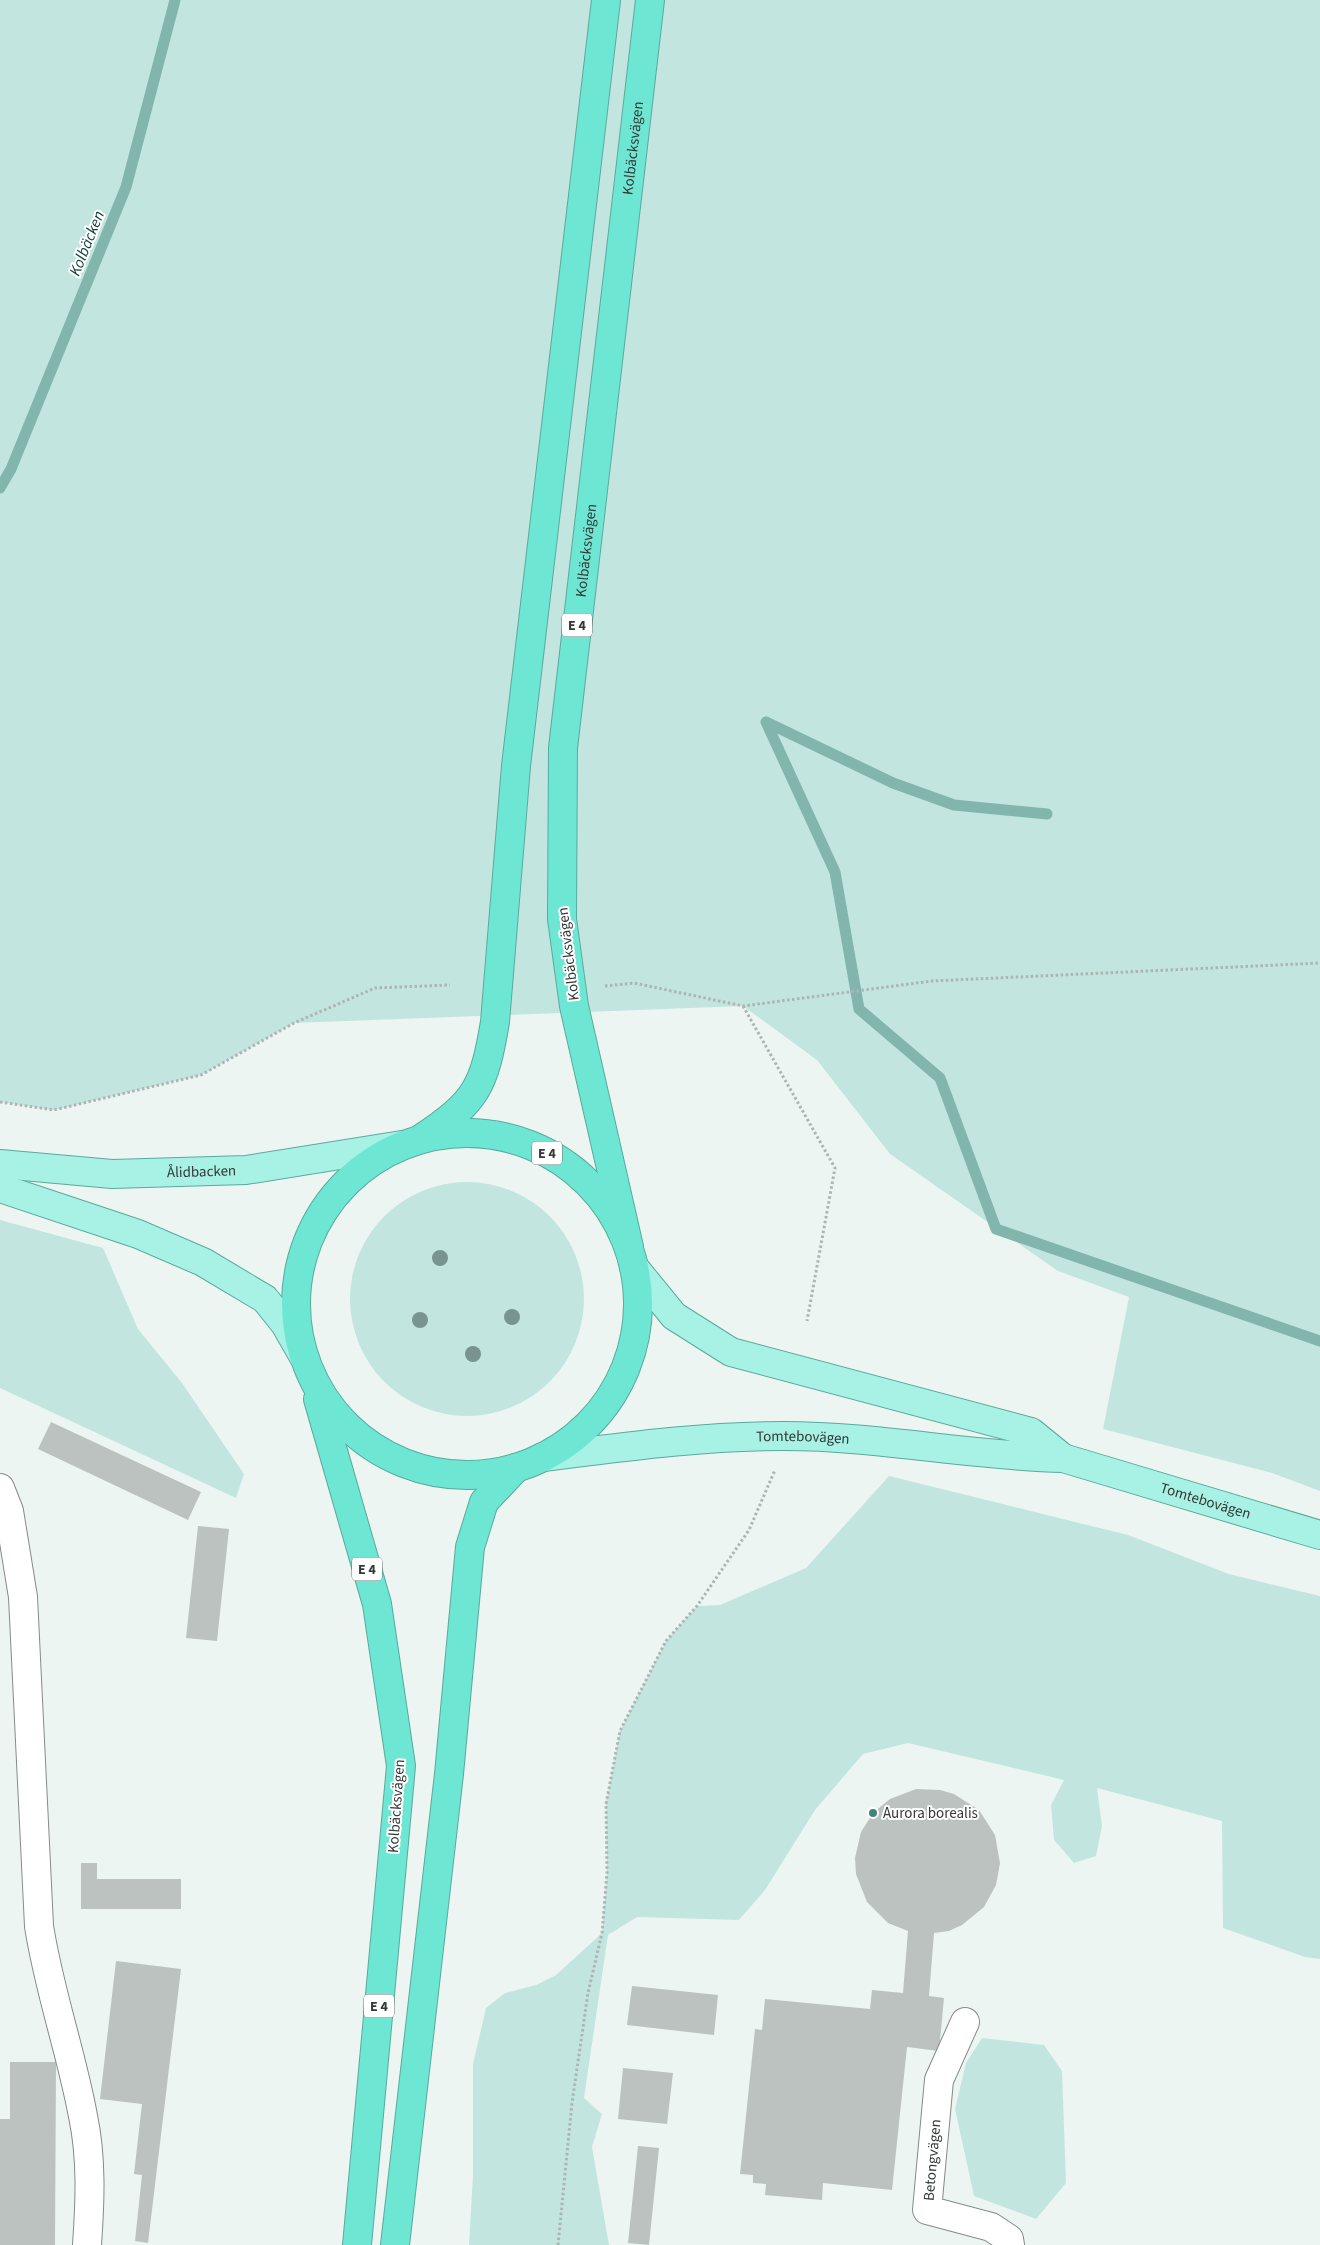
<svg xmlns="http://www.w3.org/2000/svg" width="1320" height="2245" font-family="'Source Sans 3',sans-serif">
	<rect width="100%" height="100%" fill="#edf5f3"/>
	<path fill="#c2e6df" d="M0 0H1320V1491L1272 1473 1103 1429 1129 1297 1058 1271 890 1154 817 1060 743 1006 294 1023 201 1075 54 1110 0 1102Z
		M350 1299a117 117 0 1 1 234 0a117 117 0 1 1-234 0Z
		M0 1220 103 1248 138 1329 182 1383 244 1474 236 1498 0 1388Z
		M889 1476 1128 1535 1229 1574 1320 1596V1959L1305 1957 1223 1928 1222 1821 1097 1788 1102 1826 1096 1856 1074 1863 1054 1840 1051 1805 1064 1780 908 1743 863 1754 815 1810 765 1890 739 1920 637 1917 608 1935 584 2098 602 2114 592 2147 609 2245H469L473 2175V2064L486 2008 505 1993 536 1985 556 1975 602 1933 607 1872 606 1804 620 1731 666 1641 697 1606 720 1605 806 1568Z
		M982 2038 1044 2045 1062 2071 1066 2183 1036 2219 974 2196 955 2109 966 2063Z"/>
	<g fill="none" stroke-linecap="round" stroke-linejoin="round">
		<path stroke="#82b6ac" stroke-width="11" d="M0 488 11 469 126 187 175 0
			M766 722 835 872 859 1009 940 1078 996 1229 1320 1341
			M766 722 893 783 954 805 1047 814"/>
	</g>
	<path fill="#bbc2c0" d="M51 1422 201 1492 188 1520 38 1449Z
		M198 1526 229 1529 217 1641 186 1638Z
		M916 1789 940 1790 954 1794 979 1810 995 1835 1000 1863 996 1885 984 1907 962 1925 949 1931 934 1933 929 1996 944 1998 939 2051 907 2047 892 2190 823 2183 822 2200 765 2195 766 2184 753 2183V2175L740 2174 755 2029 762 2030 765 1999 870 2009 872 1990 903 1993 908 1931 888 1923 867 1902 856 1874 855 1858 861 1832 873 1813 890 1799Z
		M81 1863H97V1879H181V1909H81Z
		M116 1961 181 1969 148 2243 135 2241 142 2175 134 2174 142 2104 100 2099Z
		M632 1986 718 1995 714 2035 627 2025Z
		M10 2062H56L55 2245H0V2119H10Z
		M623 2068 673 2073 667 2124 618 2119Z
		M638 2146 659 2148 649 2245 628 2243Z"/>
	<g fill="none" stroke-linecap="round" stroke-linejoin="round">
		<defs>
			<path id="minor" d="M0 1488 9 1511 23 1597 39 1926C49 1991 71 2051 83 2116 92 2159 90 2202 87 2245
				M965 2022 939 2080 927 2210 991 2227 1009 2239 1010 2245"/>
			<g id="major">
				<path id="s1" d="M0 1164 112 1174 246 1170 402 1145"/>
				<path d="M0 1188 138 1234 203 1262 265 1299 285 1324 304 1357"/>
				<path d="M634 1267 674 1316 731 1352 1031 1432 1063 1458"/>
				<path id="s2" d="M543 1457C623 1447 703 1436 784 1436 878 1436 970 1456 1063 1458L1320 1535"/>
			</g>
			<g id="highway">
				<circle cx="467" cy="1304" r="171"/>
				<path d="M422 1138C477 1101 484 1087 495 1022L516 766 606 0"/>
				<path id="s3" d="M629 1247 574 1006 562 919 563 748 650 0"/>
				<path d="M318 1399 377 1604 401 1766 357 2245"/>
				<path d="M395 2245 449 1774 470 1547 484 1502 516 1468"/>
			</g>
		</defs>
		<use href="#minor" stroke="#848b89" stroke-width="30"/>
		<use href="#major" stroke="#59aa9c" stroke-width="30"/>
		<use href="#highway" stroke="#59aa9c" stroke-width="30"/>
		<path stroke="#aeb4b3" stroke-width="3" stroke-dasharray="2.5 2.5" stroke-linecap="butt" d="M605 986 634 983 743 1006 932 981 1320 963
			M743 1006 835 1168 807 1321
			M0 1102 54 1110 201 1075 294 1023 375 988 450 985
			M558 2245 572 2103 588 1993 602 1933 607 1872 606 1804 620 1731 666 1641 697 1606 749 1530 775 1470"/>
		<use href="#minor" stroke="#fff" stroke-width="28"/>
		<use href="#major" stroke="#a7f1e5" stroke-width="28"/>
		<use href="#highway" stroke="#6de7d3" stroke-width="28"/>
	</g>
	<g fill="#77948f">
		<circle cx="440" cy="1258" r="8"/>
		<circle cx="512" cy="1317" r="8"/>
		<circle cx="420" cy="1320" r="8"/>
		<circle cx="473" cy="1354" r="8"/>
	</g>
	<circle fill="#408479" stroke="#fff" stroke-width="2" cx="873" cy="1813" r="5"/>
	<g text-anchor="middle" stroke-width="4" stroke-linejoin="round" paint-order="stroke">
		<g fill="#fff" stroke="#717473" stroke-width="1">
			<rect x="562" y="613.5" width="30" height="23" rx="4"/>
			<rect x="532" y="1141.5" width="30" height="23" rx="4"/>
			<rect x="352" y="1557.5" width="30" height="23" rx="4"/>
			<rect x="364" y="1994.5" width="30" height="23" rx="4"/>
		</g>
		<g font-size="14" font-weight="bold" fill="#343837">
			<text x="577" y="630">E 4</text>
			<text x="547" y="1158">E 4</text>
			<text x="367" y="1574">E 4</text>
			<text x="379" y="2011">E 4</text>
		</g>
		<g font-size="15" fill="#343837" stroke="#fff">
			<text dy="5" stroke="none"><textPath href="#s3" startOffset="1110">Kolbäcksvägen</textPath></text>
			<text dy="5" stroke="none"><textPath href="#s3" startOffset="705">Kolbäcksvägen</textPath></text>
			<text transform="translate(568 954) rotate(-97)" y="5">Kolbäcksvägen</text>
			<text dy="5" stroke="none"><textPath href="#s1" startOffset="202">Ålidbacken</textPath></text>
			<text dy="5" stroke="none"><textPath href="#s2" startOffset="261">Tomtebovägen</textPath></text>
			<text dy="5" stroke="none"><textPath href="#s2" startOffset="671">Tomtebovägen</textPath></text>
			<text transform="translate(396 1806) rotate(-86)" y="5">Kolbäcksvägen</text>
			<text transform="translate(932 2160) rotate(-85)" y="5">Betongvägen</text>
		</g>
		<g font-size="15" fill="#343837" stroke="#fff" text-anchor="start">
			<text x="883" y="1818">Aurora borealis</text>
		</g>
		<g font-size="16" font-style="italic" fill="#0e3e37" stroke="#fff">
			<text transform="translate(86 243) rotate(-68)" y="6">Kolbäcken</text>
		</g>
	</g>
</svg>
